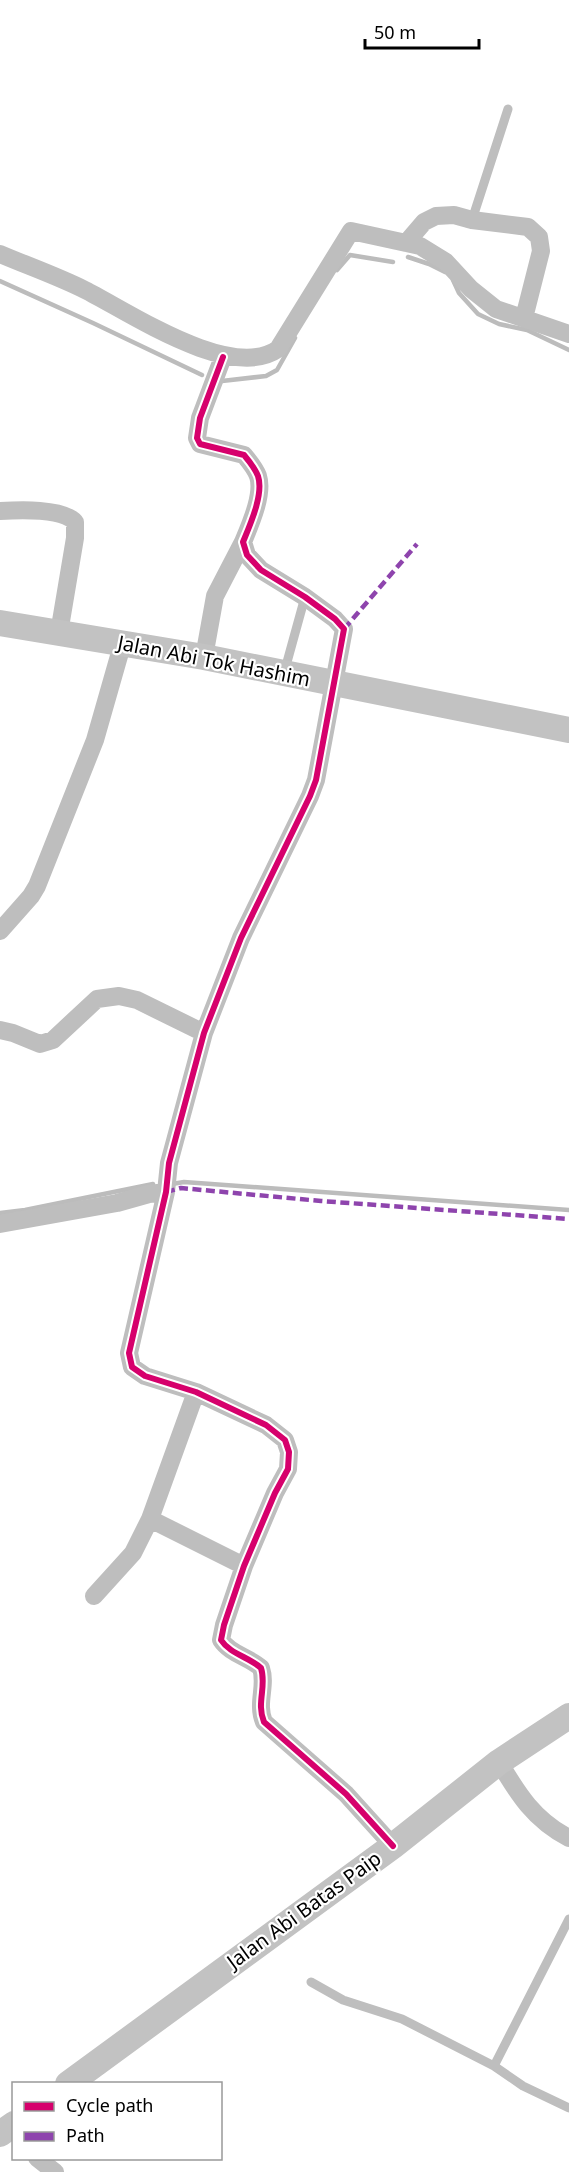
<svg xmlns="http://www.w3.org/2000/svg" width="569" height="2172" font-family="'Noto Sans',sans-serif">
	<rect width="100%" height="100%" fill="#fff"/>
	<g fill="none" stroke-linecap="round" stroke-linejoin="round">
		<path stroke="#bcbcbc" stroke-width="4.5" d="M408 257 429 264 445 272
			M337 270 350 255 393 262
			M453 280 459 293 478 314 499 324 527 330 569 350
			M0 281 93 323 202 375
			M222 381 266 376 277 370 295 338
			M172 1184 184 1182 569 1210
			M0 1213 25 1210 153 1184"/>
		<path stroke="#bebebe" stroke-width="9" d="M472 220 508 109
			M284 673 305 597
			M569 1919 494 2066 523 2086 569 2108
			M311 1982 343 2000 402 2019 494 2066"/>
		<path stroke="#bebebe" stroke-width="18" d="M406 243 424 222 436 216 454 215 472 220 528 227 539 237 541 251 524 318
			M0 254C28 266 57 276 85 290 129 312 231 382 278 349L351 231 420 246 446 262 471 289 496 309 569 334
			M223 357 200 418 197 438 200 444 244 455C249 461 255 468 258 476 264 494 250 525 243 542L247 555 261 570 305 597 335 619 344 629 316 780 310 796 241 938 204 1033 169 1163 166 1192 129 1353 132 1367 145 1376 196 1392 266 1425 285 1440 289 1452 288 1469 275 1493 244 1566 224 1625 221 1640C230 1654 249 1657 261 1668 267 1686 256 1703 264 1722L346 1794 393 1846
			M0 511C19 510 62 508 75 522V538L59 633
			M204 657 215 596 243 542
			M0 931 31 896 37 886 95 740 123 642
			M0 1030 13 1033 40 1044 53 1040 97 999 119 996 137 1000 204 1033
			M0 1224 117 1203 149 1194 166 1192
			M150 1519 244 1566
			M94 1596 133 1553 150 1519 196 1392
			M499 1762C518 1794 534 1820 569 1838
			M37 2158 55 2172"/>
		<path stroke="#c2c2c2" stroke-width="26" d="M0 623 204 657 569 730
			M68 2084 393 1846 499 1762 569 1716
			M0 2134 14 2124"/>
		<path stroke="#8e44ad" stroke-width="4.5" stroke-dasharray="9 4.5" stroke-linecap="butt" d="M344 629 417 544
			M166 1192 181 1188 321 1201 569 1219"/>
		<defs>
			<path id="cycleway" d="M223 357 200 418 197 438 200 444 244 455C249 461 255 468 258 476 264 494 250 525 243 542L247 555 261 570 305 597 335 619 344 629 316 780 310 796 241 938 204 1033 169 1163 166 1192 129 1353 132 1367 145 1376 196 1392 266 1425 285 1440 289 1452 288 1469 275 1493 244 1566 224 1625 221 1640C230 1654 249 1657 261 1668 267 1686 256 1703 264 1722L346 1794 393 1846"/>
		</defs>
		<use href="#cycleway" stroke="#fff" stroke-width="10"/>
		<use href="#cycleway" stroke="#d6006c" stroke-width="6"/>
	</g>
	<g text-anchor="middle" stroke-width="4.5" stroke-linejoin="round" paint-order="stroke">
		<g font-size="20" fill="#000" stroke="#fff">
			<text transform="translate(214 661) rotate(11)" y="7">Jalan Abi Tok Hashim</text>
			<text transform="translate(304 1910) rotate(-36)" y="7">Jalan Abi Batas Paip</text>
		</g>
	</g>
	<rect x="12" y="2082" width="210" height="78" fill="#ffffff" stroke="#999999" stroke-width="1.5"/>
	<rect x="24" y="2102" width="30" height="9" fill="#d6006c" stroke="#999999" stroke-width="1.5"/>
	<text x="66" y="2112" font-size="18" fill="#000000">Cycle path</text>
	<rect x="24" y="2132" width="30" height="9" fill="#8e44ad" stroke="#999999" stroke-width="1.5"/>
	<text x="66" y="2142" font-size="18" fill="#000000">Path</text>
	<path d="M365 39v9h114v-9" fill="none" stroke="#000000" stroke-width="3"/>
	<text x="374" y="39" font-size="18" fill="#000000" stroke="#ffffff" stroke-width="4.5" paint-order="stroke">50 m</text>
</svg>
